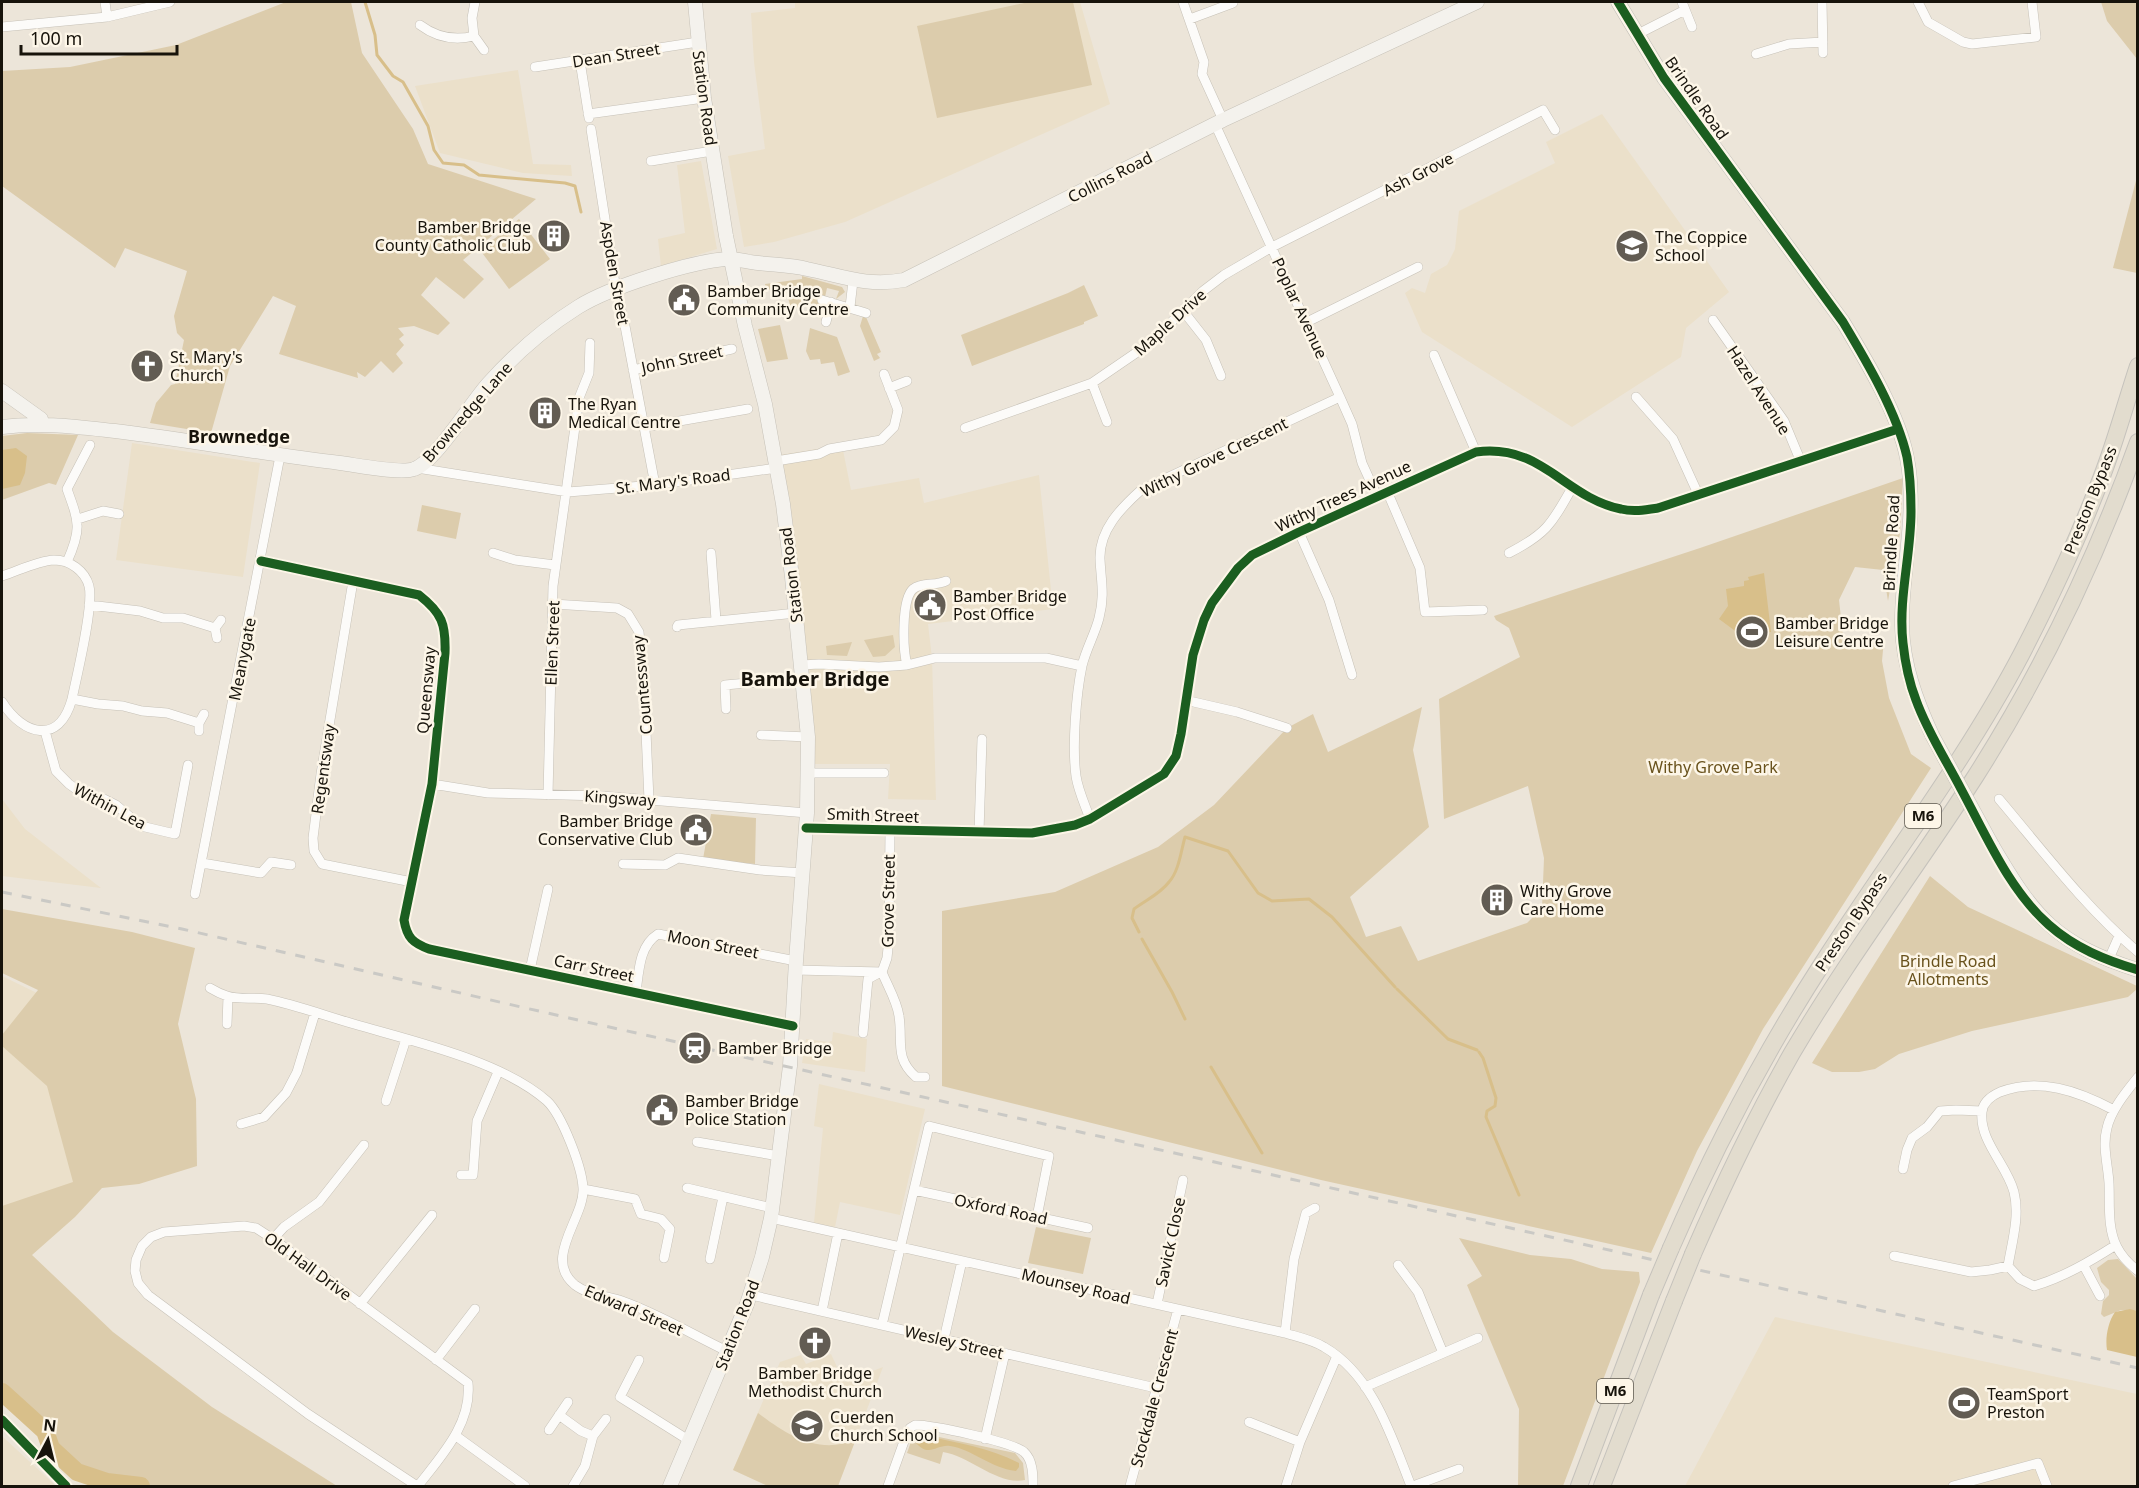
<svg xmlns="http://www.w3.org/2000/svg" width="2139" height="1488" font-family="'Noto Sans',sans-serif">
	<rect width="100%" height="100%" fill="#ece5d9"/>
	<path fill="#ebe0ca" d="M795 2H1080L1110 104 845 222 774 242 744 247 728 156 765 149 754 62 751 13 795 8Z
		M518 70 533 164 571 165 572 176 523 173 440 153 415 86Z
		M1602 114 1729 292 1686 328 1681 357 1572 427 1422 332 1405 293 1412 288 1425 293 1431 274 1447 265 1455 249 1459 211 1555 163 1546 142Z
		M701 161 717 249 661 266 658 239 685 233 677 165Z
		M132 443 260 463 243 577 116 560Z
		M842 445 851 490 919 478 924 503 1039 475 1053 609 928 624 932 658 936 800 888 799 890 764H814L808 666 779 455Z
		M2 799 25 829 101 888 2 876Z
		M2 976 39 994 51 1087 77 1185 2 1209Z
		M833 1032 867 1039 865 1072 802 1063 806 1039 828 1042 832 1041Z
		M819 1084 925 1109 900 1215 840 1202 835 1227 814 1223 823 1128 814 1126Z
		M1775 1317 2137 1394V1486H1685Z
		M831 1354 844 1382 883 1367 838 1486H768L733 1470 780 1362 801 1355 806 1364Z
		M2 1436 56 1486H2Z"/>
	<path fill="#dcccac" d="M286 2H351L362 53 413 129 428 164 536 199 463 260 484 279 464 299 436 277 421 295 450 323 438 335 414 326 398 328 404 335 399 339 404 345 396 354 403 363 393 373 381 361 365 377 357 372 358 378 279 354 296 306 273 296 230 366 211 433 150 423 156 403 171 385 175 384 184 340 177 333 174 316 187 271 125 248 115 268 2 186V71L70 67 176 45Z
		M1029 2H1073L1092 85 937 118 917 26Z
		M2101 2H2137V59L2107 21Z
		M2137 177V273L2113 268Z
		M519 219 550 259 509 289 480 250Z
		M802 276 842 287 845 292 836 299 839 291 827 288 825 297 820 296 819 303 826 306 825 309 812 305 770 312 769 307 790 305 785 287 766 290 765 284 802 279Z
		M1084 285 1098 316 1084 322V324L972 366 961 335 1068 293Z
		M863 316 866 317 881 352 877 354 880 358 874 361 860 326Z
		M780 325 788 359 767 362 758 329Z
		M810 328 837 337 850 372 838 376 834 362 821 364 820 359 810 360 806 351Z
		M27 433 78 435 56 485 49 483 2 500V436Z
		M1903 478 1900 533 1888 601 1883 570 1855 567 1839 600 1843 636 1884 639 1882 661 1889 698 1911 754 1931 768 1763 1029 1697 1151 1651 1253 1321 1180 942 1086V911L1055 892 1158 847 1214 805 1287 728 1313 714 1328 752 1422 707 1413 750 1429 827 1350 897 1366 937 1401 926 1418 961 1527 923 1542 908 1544 858 1528 786 1444 819 1439 699 1520 657 1509 628 1496 620 1494 616 1700 548Z
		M422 505 461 513 456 539 417 531Z
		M893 635 895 647 885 656 873 657 864 640Z
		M852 642 847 656 827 655 826 646Z
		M711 814 756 818 755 864 703 859Z
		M1930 876 1968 907 2137 986V989L2128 997 1972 1031 1899 1054 1875 1069 1859 1072H1832L1812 1063Z
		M2 909 132 932 195 948 178 1024 196 1099 197 1166 139 1184 102 1188 75 1217 32 1255 113 1332 212 1407 337 1486H141L107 1482 77 1472 51 1448 45 1431 2 1392V1206L73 1182 47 1086 2 1046V1035L38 990 2 973Z
		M1036 1227 1091 1238 1083 1274 1028 1263Z
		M1459 1238 1530 1255 1571 1259 1602 1269 1639 1272 1640 1282 1563 1486H1518L1519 1409 1467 1285 1482 1276Z
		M2118 1259 2137 1279V1311L2121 1310 2104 1317 2101 1314 2103 1301 2109 1295V1290L2101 1282 2097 1268 2108 1260Z
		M758 1413C787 1435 820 1456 856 1439L838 1486H768L733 1470Z
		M920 1433 1015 1453 1023 1463 1025 1480C998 1486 970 1456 943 1452L940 1464 907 1453 913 1436Z"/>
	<path fill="#d8bf8a" d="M16 448 27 456 25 473 20 485 2 489V450Z
		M1764 573 1771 632 1742 636 1719 619 1728 606 1726 589 1744 586V581L1749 580 1748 577Z
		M2130 1309 2137 1311V1357L2107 1350C2105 1338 2108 1322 2115 1312Z
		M927 1436C957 1443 991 1448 1019 1463V1467L1016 1471C990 1468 972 1449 950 1446 937 1444 929 1458 916 1443L919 1438Z"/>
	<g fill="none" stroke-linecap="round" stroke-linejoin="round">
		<path stroke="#d8bf8a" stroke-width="3" d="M365 2 375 35 377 55 393 76 403 82 428 126 434 150 443 163 464 165 479 175 565 183 575 186 581 212
			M1139 932 1132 918 1134 909C1146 900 1160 894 1169 882 1179 871 1181 851 1185 837L1228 851 1258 893 1272 901 1309 899 1332 917 1395 987
			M1142 939 1172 992 1185 1019
			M1397 989 1448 1039 1477 1050
			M1479 1052 1483 1058 1496 1098 1495 1106 1487 1111 1486 1117 1519 1195
			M1211 1067 1262 1153"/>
		<path stroke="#d8bf8a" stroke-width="18" d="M2 1392 45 1431 51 1448 77 1472 107 1482 141 1486"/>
		<defs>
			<path id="street" d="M105 2 107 17
				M1183 2 1204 62 1202 74 1223 120
				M1682 2 1692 27
				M1822 2 1823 53
				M1918 2 1928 22 1963 42 1972 44 2036 37 2032 2
				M1190 19 1233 3
				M420 25C436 37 454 41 474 36L472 18 475 2
				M2 27 107 17 170 2
				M1636 35 1685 10
				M474 36 484 50
				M1756 54 1789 44 1823 42
				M580 61 589 118
				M535 67 698 42
				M588 114 704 98
				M1215 124 1340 397 1352 424 1362 463 1377 496
				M591 129 616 290 625 326 655 485
				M651 161 712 151
				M822 300 866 313
				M850 307 853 281
				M1184 312 1206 340 1221 376
				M1713 320 1784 421 1801 462
				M826 322 831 302
				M1307 322 1418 267
				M1434 355 1476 452
				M633 370 732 349
				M1092 383 1107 422
				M889 388 907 381
				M1636 397 1673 439 1699 496
				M645 427 748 409
				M965 428 1092 383 1149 344 1203 291 1224 275 1272 247 1543 110 1555 130
				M776 461 819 454 829 449 881 440 894 427 898 410 884 374
				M417 468 568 492 655 485 777 468
				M1387 491 1420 568 1425 612 1483 610
				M78 519 103 511 119 514
				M1299 532 1329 600 1352 675
				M493 553 515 560 555 565
				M711 553 716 620
				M1509 553C1548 533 1552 523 1573 486
				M261 561 419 595C442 613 446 624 445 653L432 784 404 920C407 938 413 943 429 949L793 1026
				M67 562C82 529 79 522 67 489L90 445
				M2 576C18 571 37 561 54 560 70 560 85 571 89 586 94 606 77 675 72 699 59 746 23 735 2 702
				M353 581 321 774 313 838 314 851 322 864 412 882
				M553 604 617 608 628 614 639 632 644 686 649 800
				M89 605 140 611 163 618H183L215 628
				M677 627 678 625 796 613
				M217 638 215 628 221 620
				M802 665 819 664 879 667 907 665 935 658H1046L1082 666
				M907 665C903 650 901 600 913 589 922 582 936 586 946 581
				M72 699 98 704 123 706 142 711 167 713 199 723
				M1185 700 1237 712 1287 728
				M726 709 725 685 802 678
				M45 731 56 771 69 784 83 794 104 799 116 805 141 826 175 834 188 765
				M199 731V723L204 714
				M761 735 808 737
				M808 773H884
				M432 784 488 793 602 796 807 813
				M548 795 553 586 579 398 589 373 590 343
				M1999 799C2043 851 2085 907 2138 952
				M1090 819C1085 805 1078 790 1076 776 1072 746 1076 695 1082 666 1086 649 1095 634 1099 618 1105 595 1101 581 1100 559 1099 530 1121 508 1141 490L1340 397
				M806 828 1032 833 1075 825 1090 819 1164 774 1176 756 1181 734 1193 655 1204 620 1212 603 1238 568 1252 555 1299 532 1476 452C1542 443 1565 498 1621 509 1633 512 1645 510 1658 508L1898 429
				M979 832 982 739
				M202 863 261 873 271 862 291 865
				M623 864 665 865 678 858 760 870 803 873
				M195 894 280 456
				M2108 961 2119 936
				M530 970 548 889
				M795 970 882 972
				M882 972 887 958 889 938 890 830
				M882 972C887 985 897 1001 899 1016 903 1041 894 1058 916 1077H925
				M210 988C215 991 221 994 227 996 239 1000 254 997 267 999 296 1005 326 1016 354 1024 412 1041 502 1061 547 1101 562 1115 582 1167 583 1188 585 1218 542 1258 575 1285 588 1295 607 1296 622 1301 659 1314 693 1335 729 1352
				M636 992C639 971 639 946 658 934L796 961
				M227 1024 228 997
				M863 1033 868 979 877 974
				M2138 1077C2126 1092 2111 1110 2107 1128 2102 1146 2108 1165 2109 1183 2110 1203 2107 1228 2117 1247 2122 1257 2129 1264 2138 1271
				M386 1101 406 1039
				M241 1124 264 1117 286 1093 297 1072 315 1013
				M697 1142 779 1156
				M1903 1169 1907 1150 1912 1138 1927 1127 1940 1111 1956 1110 1982 1111
				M461 1175H473L477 1121 498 1072
				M687 1188 772 1208
				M583 1189 635 1199 641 1214 661 1219 670 1229 664 1258
				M914 1190 1088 1228
				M771 1218 1285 1333C1298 1337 1313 1340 1324 1347 1373 1375 1392 1438 1411 1486
				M273 1239 284 1227 319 1202 364 1145
				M1894 1256 1971 1272 1990 1270 2008 1266 2020 1279 2034 1286C2064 1277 2089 1262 2116 1245
				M710 1259 723 1197
				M1398 1265 1418 1292 1443 1353
				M2008 1266C2012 1242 2020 1216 2014 1192 2007 1165 1979 1141 1982 1112 1983 1102 1991 1096 2000 1092 2039 1077 2078 1091 2114 1110
				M2084 1266 2100 1296
				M751 1295 1156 1388
				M360 1304 432 1215
				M1157 1304 1183 1180
				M822 1311 838 1233
				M882 1325 929 1126 1049 1156 1037 1217
				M1285 1333 1294 1259 1306 1213 1315 1208
				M944 1339 962 1261
				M436 1360 475 1309
				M639 1360 620 1397 690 1441
				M1365 1387 1478 1338
				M559 1415 581 1431 593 1436
				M1249 1422 1300 1442
				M549 1430 568 1402
				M456 1436 525 1486
				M985 1439 1005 1353
				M417 1486 308 1414 148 1295 138 1283 135 1271 136 1260 142 1246 151 1237 164 1232 244 1226 256 1228 273 1239 468 1383C472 1424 441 1456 418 1486
				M573 1486 585 1466 593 1436 606 1419
				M888 1486 907 1433 910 1428 915 1425C933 1425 1012 1442 1024 1452 1033 1460 1033 1475 1033 1486
				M1130 1486 1178 1309
				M1286 1486 1300 1442 1337 1356
				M1413 1486 1459 1469
				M1953 1486 2038 1463 2047 1486"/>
			<path id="secondary" d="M1618 2 1664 78 1843 322C1866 360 1899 415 1907 458 1918 514 1901 570 1902 626 1903 665 1916 700 1932 735
				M2 391 41 419 42 425
				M2 427C39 422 77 427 115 431 190 440 265 454 340 463 356 465 401 474 414 469 435 462 471 403 488 384 514 355 546 327 578 307 610 287 692 261 728 259 738 259 748 262 758 263 774 265 791 265 807 269 842 276 867 287 904 280L1223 120 1477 2
				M1992 845C2034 917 2055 944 2138 970
				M670 1486 747 1304 762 1257 771 1218 790 1066 796 961 807 813 808 737 792 577 783 504 765 404 745 326 726 236 704 98 695 2"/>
			<path id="highway" d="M1671 1248C1715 1146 1762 1057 1822 964 1888 861 1964 763 2021 655 2051 597 2079 537 2102 476 2116 440 2126 402 2138 366
				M1693 1254C1723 1185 1755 1118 1792 1053 1848 958 1915 870 1975 777 2042 672 2096 559 2138 442
				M1579 1486 1651 1295
				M1602 1486 1674 1301"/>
		</defs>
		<use href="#street" stroke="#c6c1b7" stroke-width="10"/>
		<use href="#secondary" stroke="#c6c1b7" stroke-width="15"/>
		<use href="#highway" stroke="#c5c2bc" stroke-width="18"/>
		<use href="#street" stroke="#fcfbf9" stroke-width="9"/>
		<use href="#secondary" stroke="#f4f2ed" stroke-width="14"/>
		<use href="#highway" stroke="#e2dcce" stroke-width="16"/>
		<path stroke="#cac9c5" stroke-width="3" stroke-dasharray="10 10" stroke-linecap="butt" d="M2 892 182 929 569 1018 2138 1368"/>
		<defs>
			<path id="secondary-bridge" d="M1932 735 1992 845"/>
			<path id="highway-bridge" d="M1651 1295 1671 1248
				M1674 1301 1693 1254"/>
		</defs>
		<use href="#secondary-bridge" stroke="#c6c1b7" stroke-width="15" stroke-linecap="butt"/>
		<use href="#highway-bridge" stroke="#c5c2bc" stroke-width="18" stroke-linecap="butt"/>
		<use href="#secondary-bridge" stroke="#f4f2ed" stroke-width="14"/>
		<use href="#highway-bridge" stroke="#e2dcce" stroke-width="16"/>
		<defs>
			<path id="cycleway" d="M1618 2 1664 78 1843 322C1867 362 1897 413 1907 457 1910 474 1911 494 1911 512 1911 555 1898 599 1903 643 1905 662 1909 682 1916 700 1927 731 1946 760 1961 789 1986 835 2009 890 2049 925 2075 948 2105 960 2138 970
				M261 561 419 595C442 613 446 624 445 653L432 784 404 920C407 938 413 943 429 949L793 1026
				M806 828 1032 833 1075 825 1090 819 1164 774 1176 756 1181 734 1193 655 1204 620 1212 603 1238 568 1252 555 1299 532 1476 452C1542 443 1565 498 1621 509 1633 512 1645 510 1658 508L1898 429
				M2 1420 66 1486"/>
		</defs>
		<use href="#cycleway" stroke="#fdf6e8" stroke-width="13"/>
		<use href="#cycleway" stroke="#1b5e20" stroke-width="9"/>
	</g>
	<defs>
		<symbol id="building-disc" viewBox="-11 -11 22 22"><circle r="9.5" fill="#625c53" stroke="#fdf6e8"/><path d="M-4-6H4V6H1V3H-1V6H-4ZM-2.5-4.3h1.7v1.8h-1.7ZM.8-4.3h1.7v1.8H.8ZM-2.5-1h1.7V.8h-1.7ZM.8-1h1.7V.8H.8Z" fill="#fff"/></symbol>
		<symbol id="school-disc" viewBox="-11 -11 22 22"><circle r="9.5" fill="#625c53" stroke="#fdf6e8"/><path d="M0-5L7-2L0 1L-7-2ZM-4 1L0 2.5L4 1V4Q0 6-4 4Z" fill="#fff"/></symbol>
		<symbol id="civic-disc" viewBox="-11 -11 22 22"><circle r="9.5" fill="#625c53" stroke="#fdf6e8"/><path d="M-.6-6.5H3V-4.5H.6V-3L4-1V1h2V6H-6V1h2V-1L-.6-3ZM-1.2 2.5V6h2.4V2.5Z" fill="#fff"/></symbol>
		<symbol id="church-disc" viewBox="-11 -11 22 22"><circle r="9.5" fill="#625c53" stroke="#fdf6e8"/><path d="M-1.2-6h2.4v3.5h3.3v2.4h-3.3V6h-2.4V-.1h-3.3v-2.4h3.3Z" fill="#fff"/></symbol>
		<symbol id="stadium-disc" viewBox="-11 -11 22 22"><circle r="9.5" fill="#625c53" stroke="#fdf6e8"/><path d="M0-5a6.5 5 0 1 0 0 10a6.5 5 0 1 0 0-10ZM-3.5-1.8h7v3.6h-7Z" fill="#fff"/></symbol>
		<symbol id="station-disc" viewBox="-11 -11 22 22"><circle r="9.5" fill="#625c53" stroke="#fdf6e8"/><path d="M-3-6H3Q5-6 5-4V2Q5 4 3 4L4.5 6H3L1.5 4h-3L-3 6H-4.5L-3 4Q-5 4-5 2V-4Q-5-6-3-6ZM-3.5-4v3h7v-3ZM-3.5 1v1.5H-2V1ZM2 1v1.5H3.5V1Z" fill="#fff"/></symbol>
	</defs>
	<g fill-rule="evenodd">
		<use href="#building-disc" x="535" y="217" width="38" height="38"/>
		<use href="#school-disc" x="1613" y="227" width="38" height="38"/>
		<use href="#civic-disc" x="665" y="281" width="38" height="38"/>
		<use href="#church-disc" x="128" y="347" width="38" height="38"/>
		<use href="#building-disc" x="526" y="394" width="38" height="38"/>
		<use href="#civic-disc" x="911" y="586" width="38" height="38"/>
		<use href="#stadium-disc" x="1733" y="613" width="38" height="38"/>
		<use href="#civic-disc" x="677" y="811" width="38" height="38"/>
		<use href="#building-disc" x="1478" y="881" width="38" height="38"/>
		<use href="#station-disc" x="676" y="1029" width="38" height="38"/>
		<use href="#civic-disc" x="643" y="1091" width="38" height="38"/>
		<use href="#church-disc" x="796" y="1324" width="38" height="38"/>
		<use href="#stadium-disc" x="1945" y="1384" width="38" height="38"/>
		<use href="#school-disc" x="788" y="1407" width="38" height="38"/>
	</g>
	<g text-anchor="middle" stroke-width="5" stroke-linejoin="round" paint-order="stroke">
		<g fill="#fdf6e8" stroke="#5c574d" stroke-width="1.5">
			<rect x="1905" y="804" width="36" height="24" rx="4.5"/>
			<rect x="1597" y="1379" width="36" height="24" rx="4.5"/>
		</g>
		<g font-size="15" font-weight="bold" fill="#17130b">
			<text x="1923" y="821">M6</text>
			<text x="1615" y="1396">M6</text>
		</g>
		<g font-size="16" fill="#17130b" stroke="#fdf6e8">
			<text transform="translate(616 55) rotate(-9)" y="6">Dean Street</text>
			<text transform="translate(705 98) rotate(82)" y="6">Station Road</text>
			<text transform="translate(1697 98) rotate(55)" y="6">Brindle Road</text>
			<text transform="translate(1418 174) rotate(-27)" y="6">Ash Grove</text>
			<text transform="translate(1110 177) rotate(-27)" y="6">Collins Road</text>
			<text transform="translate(615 273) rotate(80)" y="6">Aspden Street</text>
			<text transform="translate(1300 308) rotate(65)" y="6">Poplar Avenue</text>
			<text transform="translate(1170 322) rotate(-42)" y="6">Maple Drive</text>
			<text transform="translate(682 359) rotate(-12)" y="6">John Street</text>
			<text transform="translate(1759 390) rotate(57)" y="6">Hazel Avenue</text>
			<text transform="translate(467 412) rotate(-49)" y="6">Brownedge Lane</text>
			<text transform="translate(1214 457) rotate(-26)" y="6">Withy Grove Crescent</text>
			<text transform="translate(673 481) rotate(-7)" y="6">St. Mary's Road</text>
			<text transform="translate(1343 496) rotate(-25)" y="6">Withy Trees Avenue</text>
			<text transform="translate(2090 500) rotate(-68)" y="6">Preston Bypass</text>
			<text transform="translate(1891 543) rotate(-87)" y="6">Brindle Road</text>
			<text transform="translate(791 575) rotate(-97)" y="6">Station Road</text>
			<text transform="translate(552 643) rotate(-88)" y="6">Ellen Street</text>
			<text transform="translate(242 659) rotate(-79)" y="6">Meanygate</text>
			<text transform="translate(642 685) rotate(-95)" y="6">Countessway</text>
			<text transform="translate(426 690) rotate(-85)" y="6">Queensway</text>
			<text transform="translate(323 769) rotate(-82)" y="6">Regentsway</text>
			<text transform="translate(620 798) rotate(4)" y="6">Kingsway</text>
			<text transform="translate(110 806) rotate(28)" y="6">Within Lea</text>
			<text transform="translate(873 815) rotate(2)" y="6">Smith Street</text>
			<text transform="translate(888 901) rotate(-89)" y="6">Grove Street</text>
			<text transform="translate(1851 922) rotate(-56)" y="6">Preston Bypass</text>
			<text transform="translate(713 944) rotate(11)" y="6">Moon Street</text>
			<text transform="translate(594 968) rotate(12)" y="6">Carr Street</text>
			<text transform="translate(1001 1209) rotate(12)" y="6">Oxford Road</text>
			<text transform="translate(1170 1242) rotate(-78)" y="6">Savick Close</text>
			<text transform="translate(308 1266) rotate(36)" y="6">Old Hall Drive</text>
			<text transform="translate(1076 1286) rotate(13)" y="6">Mounsey Road</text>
			<text transform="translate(634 1310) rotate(23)" y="6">Edward Street</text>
			<text transform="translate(737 1325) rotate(-69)" y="6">Station Road</text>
			<text transform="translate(954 1342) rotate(13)" y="6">Wesley Street</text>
			<text transform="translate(1154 1398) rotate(-75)" y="6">Stockdale Crescent</text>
		</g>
		<g font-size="16" fill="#17130b" stroke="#fdf6e8" text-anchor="start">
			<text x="531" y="233" text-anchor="end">Bamber Bridge<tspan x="531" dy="18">County Catholic Club</tspan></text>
			<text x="1655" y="243">The Coppice<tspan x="1655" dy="18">School</tspan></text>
			<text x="707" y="297">Bamber Bridge<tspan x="707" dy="18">Community Centre</tspan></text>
			<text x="170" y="363">St. Mary's<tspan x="170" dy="18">Church</tspan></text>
			<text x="568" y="410">The Ryan<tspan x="568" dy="18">Medical Centre</tspan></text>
			<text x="953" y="602">Bamber Bridge<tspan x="953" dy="18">Post Office</tspan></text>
			<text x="1775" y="629">Bamber Bridge<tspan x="1775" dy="18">Leisure Centre</tspan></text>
			<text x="673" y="827" text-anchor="end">Bamber Bridge<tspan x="673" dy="18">Conservative Club</tspan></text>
			<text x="1520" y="897">Withy Grove<tspan x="1520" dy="18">Care Home</tspan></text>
			<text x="718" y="1054">Bamber Bridge</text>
			<text x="685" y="1107">Bamber Bridge<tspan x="685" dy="18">Police Station</tspan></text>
			<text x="815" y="1379" text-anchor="middle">Bamber Bridge<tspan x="815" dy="18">Methodist Church</tspan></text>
			<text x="1987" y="1400">TeamSport<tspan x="1987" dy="18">Preston</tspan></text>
			<text x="830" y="1423">Cuerden<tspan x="830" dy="18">Church School</tspan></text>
		</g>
		<g font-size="16" fill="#69521c" stroke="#fdf6e8">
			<text x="1713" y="773">Withy Grove Park</text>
			<text x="1948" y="967">Brindle Road<tspan x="1948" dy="18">Allotments</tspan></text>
		</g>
		<g font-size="18" font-weight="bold" fill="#17130b" stroke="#fdf6e8">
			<text x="239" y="443">Brownedge</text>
		</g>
		<g font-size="20" font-weight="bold" fill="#17130b" stroke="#fdf6e8">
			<text x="815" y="686">Bamber Bridge</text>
		</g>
	</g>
	<rect width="2139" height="1488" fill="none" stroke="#17130b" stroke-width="6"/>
	<g transform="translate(48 1440) rotate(7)" stroke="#fdf6e8" stroke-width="4.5" paint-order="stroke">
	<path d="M0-4.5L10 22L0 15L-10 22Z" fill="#17130b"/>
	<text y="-9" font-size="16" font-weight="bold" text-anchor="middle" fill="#17130b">N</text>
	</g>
	<path d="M21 45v9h156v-9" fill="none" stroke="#17130b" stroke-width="3"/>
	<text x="30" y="45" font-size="18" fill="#17130b" stroke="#fdf6e8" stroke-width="4.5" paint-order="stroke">100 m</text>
</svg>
